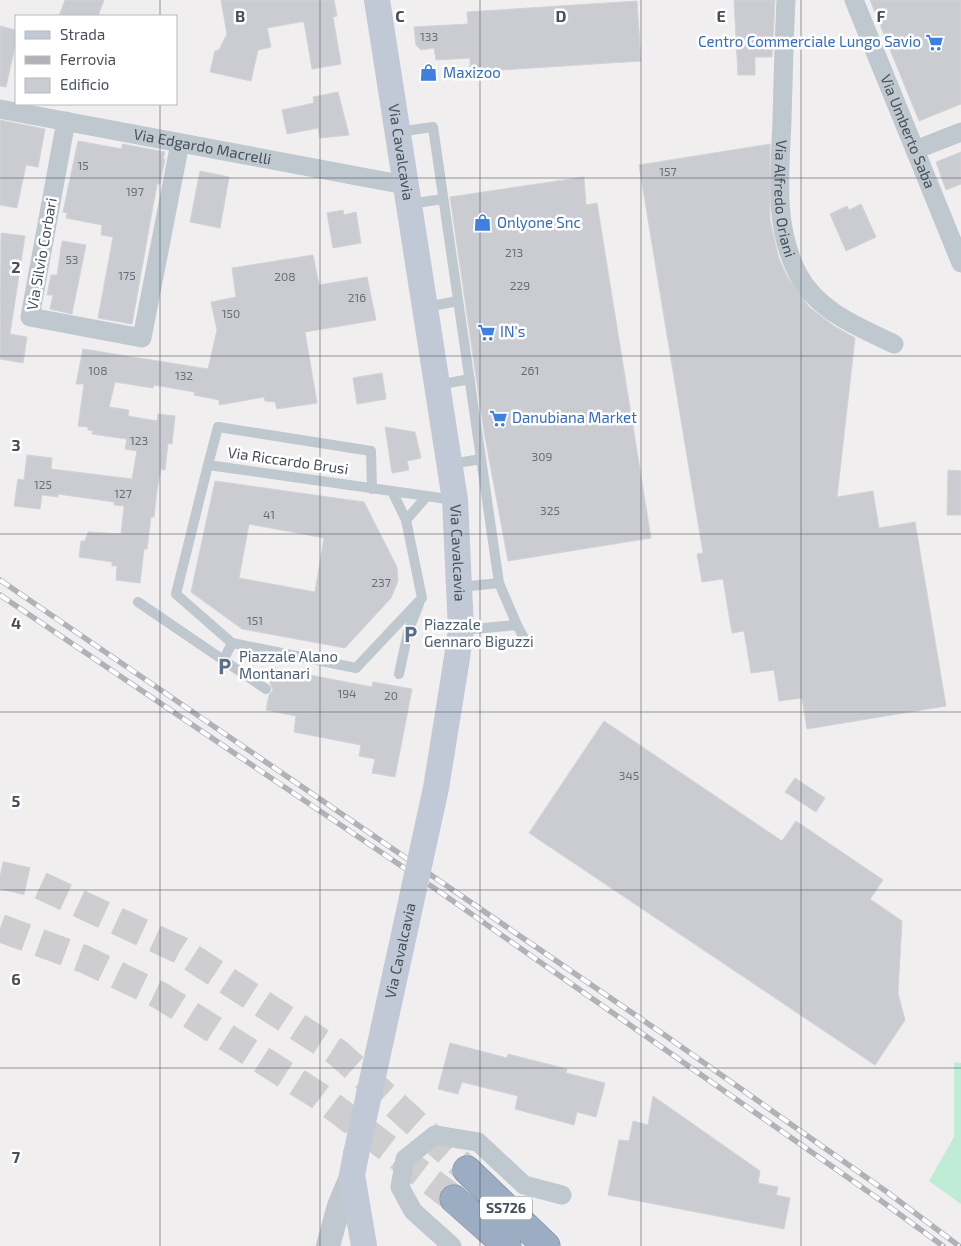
<svg xmlns="http://www.w3.org/2000/svg" width="961" height="1246" font-family="'Exo 2',sans-serif">
	<rect width="100%" height="100%" fill="#f0eeee"/>
	<path fill="#beecd4" d="M954 1062 961 1063V1204L929 1181 954 1137Z"/>
	<path fill="#cbccd2" stroke="#d2d3d9" fill-rule="evenodd" d="M65 0H104L98 16H59Z
		M221 0H334L337 16 333 17 341 64 312 69 304 22H300L267 28 271 47 258 50 251 81 210 72 215 51 219 50 227 34Z
		M734 0H775L772 57H755V75H738Z
		M870 0H961V104L919 121Z
		M637 1 641 61 470 72V58L436 60 434 48 421 50 416 45 414 27 468 24 467 12Z
		M0 26 16 30V42L6 87 0 86Z
		M338 92 349 135 320 138 318 128 287 134 282 110 314 103 313 97Z
		M0 120 45 129 38 167 26 165 17 208 0 205Z
		M78 141 122 149V144L165 152 163 159H165L160 184H157L132 324 98 318 113 237 101 235 102 225 66 218 67 213 63 212Z
		M770 144V220L779 259 788 278 809 307 834 326 855 338 837 497 873 491 879 528 915 522 946 706 807 729 802 698 779 701 774 670 751 673 744 631 732 633 723 579 702 582 697 554 703 553 639 165Z
		M961 152V184L946 190 936 162Z
		M200 171 229 177 220 228 190 222Z
		M584 177 586 205 597 203 651 538 508 561 484 432 450 197Z
		M861 204 876 237 846 251 830 214 847 206 849 210Z
		M343 210 344 215 356 212 361 243 333 248 327 213Z
		M1 233 25 236 10 334 27 337 23 363 0 359Z
		M62 241 86 245 72 314 50 309 53 295H47L51 275H57Z
		M313 255 319 285 367 277 376 320 305 332 317 403 277 409 275 402 265 401 264 397 219 405V400L194 395 195 392 154 385 153 388 115 382 109 407 129 410 128 416 157 421 158 414 175 416 172 444 168 443 165 470 161 469 157 490 154 517H151L147 549H144L140 583 116 580 117 566H112V562L79 557 81 541H85L88 532 121 534 124 506 114 505V502L58 494V497L42 495 40 509 14 506 18 479 24 480 27 455 52 458 51 469 132 479 137 451 125 449 127 439 92 434 93 431 88 430V427L78 426 84 384H76L83 349 208 369 217 330 211 302 236 297 232 268Z
		M382 373 386 399 357 404 353 378Z
		M385 427 415 432 421 458 407 461 409 470 392 473Z
		M948 470 961 471V515H947Z
		M215 481 364 502 397 567 398 581 391 598 345 648 242 629 191 592ZM249 524 324 538 315 592 239 578Z
		M273 668 372 687 373 682 412 689 395 777 372 773 375 759 359 756 361 745 294 732 296 716 266 710 269 695 273 690 270 684Z
		M604 721 782 841 796 821 883 880 870 899 902 921 898 993 905 1020 875 1065 529 833Z
		M795 778 825 798 816 812 785 792Z
		M450 1043 507 1058 508 1054 567 1069 566 1073 605 1083 596 1117 577 1112 574 1125 515 1109 518 1096 462 1082 458 1094 438 1089Z
		M653 1096 760 1171 758 1183 778 1187 776 1195 790 1198 784 1229 608 1195 619 1140 629 1141 633 1121 648 1125Z"/>
	<g fill="none" stroke-linecap="round" stroke-linejoin="round">
		<path stroke="#ceced0" stroke-width="28" stroke-dasharray="28 14" stroke-linecap="butt" d="M0 875 35 883 180 950 338 1053 467 1170
			M0 928 84 959 161 996 319 1096 454 1199"/>
		<defs>
			<path id="trunk" d="M467 1170 546 1246
				M454 1199 507 1246"/>
		</defs>
		<use href="#trunk" stroke="#7387a6" stroke-width="29"/>
		<path stroke="#bfc7cf" stroke-width="10" d="M397 132 433 127 499 583
			M409 204 443 199
			M426 307 458 301
			M438 385 470 379
			M451 464 481 459
			M208 465 218 427 371 451 372 489
			M392 491 406 520
			M427 496 208 465 176 594 232 643 356 668 422 598 406 520 427 496 453 500
			M461 587 499 583 517 625 462 630
			M138 602 266 689
			M517 625 526 642
			M223 661 232 643
			M399 674 408 632 419 604"/>
		<g stroke="#bfc7cf" stroke-width="19">
			<path id="s1" d="M786 0C784 40 783 81 782 121 780 173 773 226 798 274 817 311 859 327 894 344"/>
			<path id="s2" d="M854 0 961 263"/>
			<path id="s3" d="M0 109 405 185"/>
			<path d="M66 121 30 317 142 338 180 143"/>
			<path d="M915 150 961 132"/>
			<path d="M452 1246 413 1211 400 1187 405 1159 435 1135 478 1142 524 1185 562 1195"/>
		</g>
		<path stroke="#bfc7cf" stroke-width="24" d="M328 1246 339 1206 352 1175"/>
		<g stroke="#c1c9d6" stroke-width="26">
			<path id="s4" d="M377 0 455 500 461 630 456 664"/>
			<path d="M356 1154 352 1175 364 1246"/>
		</g>
		<use href="#trunk" stroke="#9cacc2" stroke-width="28"/>
		<defs>
			<path id="rail" d="M0 580 666 1036 887 1192 959 1246
				M0 595 440 892 880 1200 943 1246"/>
		</defs>
		<use href="#rail" stroke="#b0b2b8" stroke-width="5.5"/>
		<use href="#rail" stroke="#fff" stroke-width="4" stroke-dasharray="11" stroke-linecap="butt"/>
		<path stroke="#c1c9d6" stroke-width="26" id="s5" d="M356 1154 436 788 456 664"/>
	</g>
	<path fill="none" stroke="#474f5a" stroke-width="1" stroke-opacity="0.55" d="M160 0V16M320 0V1246M480 0V1246M641 0V1246M801 0V1246M160 104V1246M0 178H961M0 356H961M0 534H961M0 712H961M0 890H961M0 1068H961"/>
	<defs>
		<symbol id="supermarket-bare" viewBox="-9 -9 18 18"><path d="M-6-5.5h2.5l.6 2H6L4.5 2H-2.5L-4.4-4H-6ZM-1.5 3.2a1.3 1.3 0 1 0 .1 0ZM3 3.2a1.3 1.3 0 1 0 .1 0Z" fill="#3f7fe0" stroke="#fff" stroke-width="2.5" paint-order="stroke"/></symbol>
		<symbol id="shop-bare" viewBox="-9 -9 18 18"><path d="M-5-2.5h2.3a2.7 3.5 0 0 1 5.4 0H5L5.5 6h-11ZM-1.5-2.5h3a1.5 2.3 0 0 0-3 0Z" fill="#3f7fe0" stroke="#fff" stroke-width="2.5" paint-order="stroke"/></symbol>
		<symbol id="parking-bare" viewBox="-9 -9 18 18"><path d="M-3.5-5.5H1a3.5 3.5 0 0 1 0 7H-1V5.5H-3.5ZM-1-3.4V-.6H.8a1.4 1.4 0 0 0 0-2.8Z" fill="#5c6f8a" stroke="#fff" stroke-width="2.5" paint-order="stroke"/></symbol>
	</defs>
	<g fill-rule="evenodd">
		<use href="#supermarket-bare" x="922" y="30" width="25" height="25"/>
		<use href="#shop-bare" x="416" y="60" width="25" height="25"/>
		<use href="#shop-bare" x="470" y="210" width="25" height="25"/>
		<use href="#supermarket-bare" x="474" y="320" width="25" height="25"/>
		<use href="#supermarket-bare" x="486" y="406" width="25" height="25"/>
		<use href="#parking-bare" x="398" y="622" width="25" height="25"/>
		<use href="#parking-bare" x="212" y="654" width="25" height="25"/>
	</g>
	<g text-anchor="middle" stroke-width="5" stroke-linejoin="round" paint-order="stroke">
		<g font-size="12" fill="#686e78">
			<text x="429" y="41">133</text>
			<text x="83" y="170">15</text>
			<text x="668" y="176">157</text>
			<text x="135" y="196">197</text>
			<text x="514" y="257">213</text>
			<text x="72" y="264">53</text>
			<text x="127" y="280">175</text>
			<text x="285" y="281">208</text>
			<text x="520" y="290">229</text>
			<text x="357" y="302">216</text>
			<text x="231" y="318">150</text>
			<text x="98" y="375">108</text>
			<text x="530" y="375">261</text>
			<text x="184" y="380">132</text>
			<text x="139" y="445">123</text>
			<text x="542" y="461">309</text>
			<text x="43" y="489">125</text>
			<text x="123" y="498">127</text>
			<text x="550" y="515">325</text>
			<text x="269" y="519">41</text>
			<text x="381" y="587">237</text>
			<text x="255" y="625">151</text>
			<text x="347" y="698">194</text>
			<text x="391" y="700">20</text>
			<text x="629" y="780">345</text>
		</g>
		<rect fill="#fff" stroke="#7e848c" stroke-width="1" x="480" y="1196.5" width="52" height="23" rx="4"/>
		<g font-size="14" font-weight="bold" fill="#474f5a">
			<text x="506" y="1213">SS726</text>
		</g>
		<g font-size="15" fill="#366cbe" stroke="#fff" text-anchor="start">
			<text x="921" y="47" text-anchor="end">Centro Commerciale Lungo Savio</text>
			<text x="443" y="78">Maxizoo</text>
			<text x="497" y="228">Onlyone Snc</text>
			<text x="500" y="337">IN's</text>
			<text x="512" y="423">Danubiana Market</text>
		</g>
		<g font-size="15" fill="#474f5a" stroke="#fff">
			<text dy="5" stroke="none"><textPath href="#s2" startOffset="142">Via Umberto Saba</textPath></text>
			<text dy="5" stroke="none"><textPath href="#s3" startOffset="206">Via Edgardo Macrelli</textPath></text>
			<text dy="5" stroke="none"><textPath href="#s4" startOffset="154">Via Cavalcavia</textPath></text>
			<text dy="5" stroke="none"><textPath href="#s1" startOffset="199">Via Alfredo Oriani</textPath></text>
			<text transform="translate(42 254) rotate(-80)" y="5">Via Silvio Corbari</text>
			<text transform="translate(288 461) rotate(8)" y="5">Via Riccardo Brusi</text>
			<text dy="5" stroke="none"><textPath href="#s4" startOffset="559">Via Cavalcavia</textPath></text>
			<text dy="5" stroke="none"><textPath href="#s5" startOffset="208">Via Cavalcavia</textPath></text>
		</g>
		<g font-size="15" fill="#4e5e75" stroke="#fff" text-anchor="start">
			<text x="424" y="630">Piazzale<tspan x="424" dy="17">Gennaro Biguzzi</tspan></text>
			<text x="239" y="662">Piazzale Alano<tspan x="239" dy="17">Montanari</tspan></text>
		</g>
	</g>
	<g font-size="16" text-anchor="middle" font-weight="bold" fill="#474f5a" stroke="#fff" stroke-width="5" stroke-linejoin="round" paint-order="stroke">
		<text x="240" y="22">B</text>
		<text x="400" y="22">C</text>
		<text x="561" y="22">D</text>
		<text x="721" y="22">E</text>
		<text x="881" y="22">F</text>
		<text x="16" y="273">2</text>
		<text x="16" y="451">3</text>
		<text x="16" y="629">4</text>
		<text x="16" y="807">5</text>
		<text x="16" y="985">6</text>
		<text x="16" y="1163">7</text>
	</g>
	<rect x="15" y="15" width="162" height="90" fill="#ffffff" stroke="#b5b9bd"/>
	<rect x="25" y="31" width="25" height="8" fill="#c1c9d6" stroke="#b5b9bd"/>
	<text x="60" y="40" font-size="15" fill="#474f5a">Strada</text>
	<rect x="25" y="56" width="25" height="8" fill="#b0b2b8" stroke="#b5b9bd"/>
	<text x="60" y="65" font-size="15" fill="#474f5a">Ferrovia</text>
	<rect x="25" y="78" width="25" height="15" fill="#cbccd2" stroke="#b5b9bd"/>
	<text x="60" y="90" font-size="15" fill="#474f5a">Edificio</text>
</svg>
